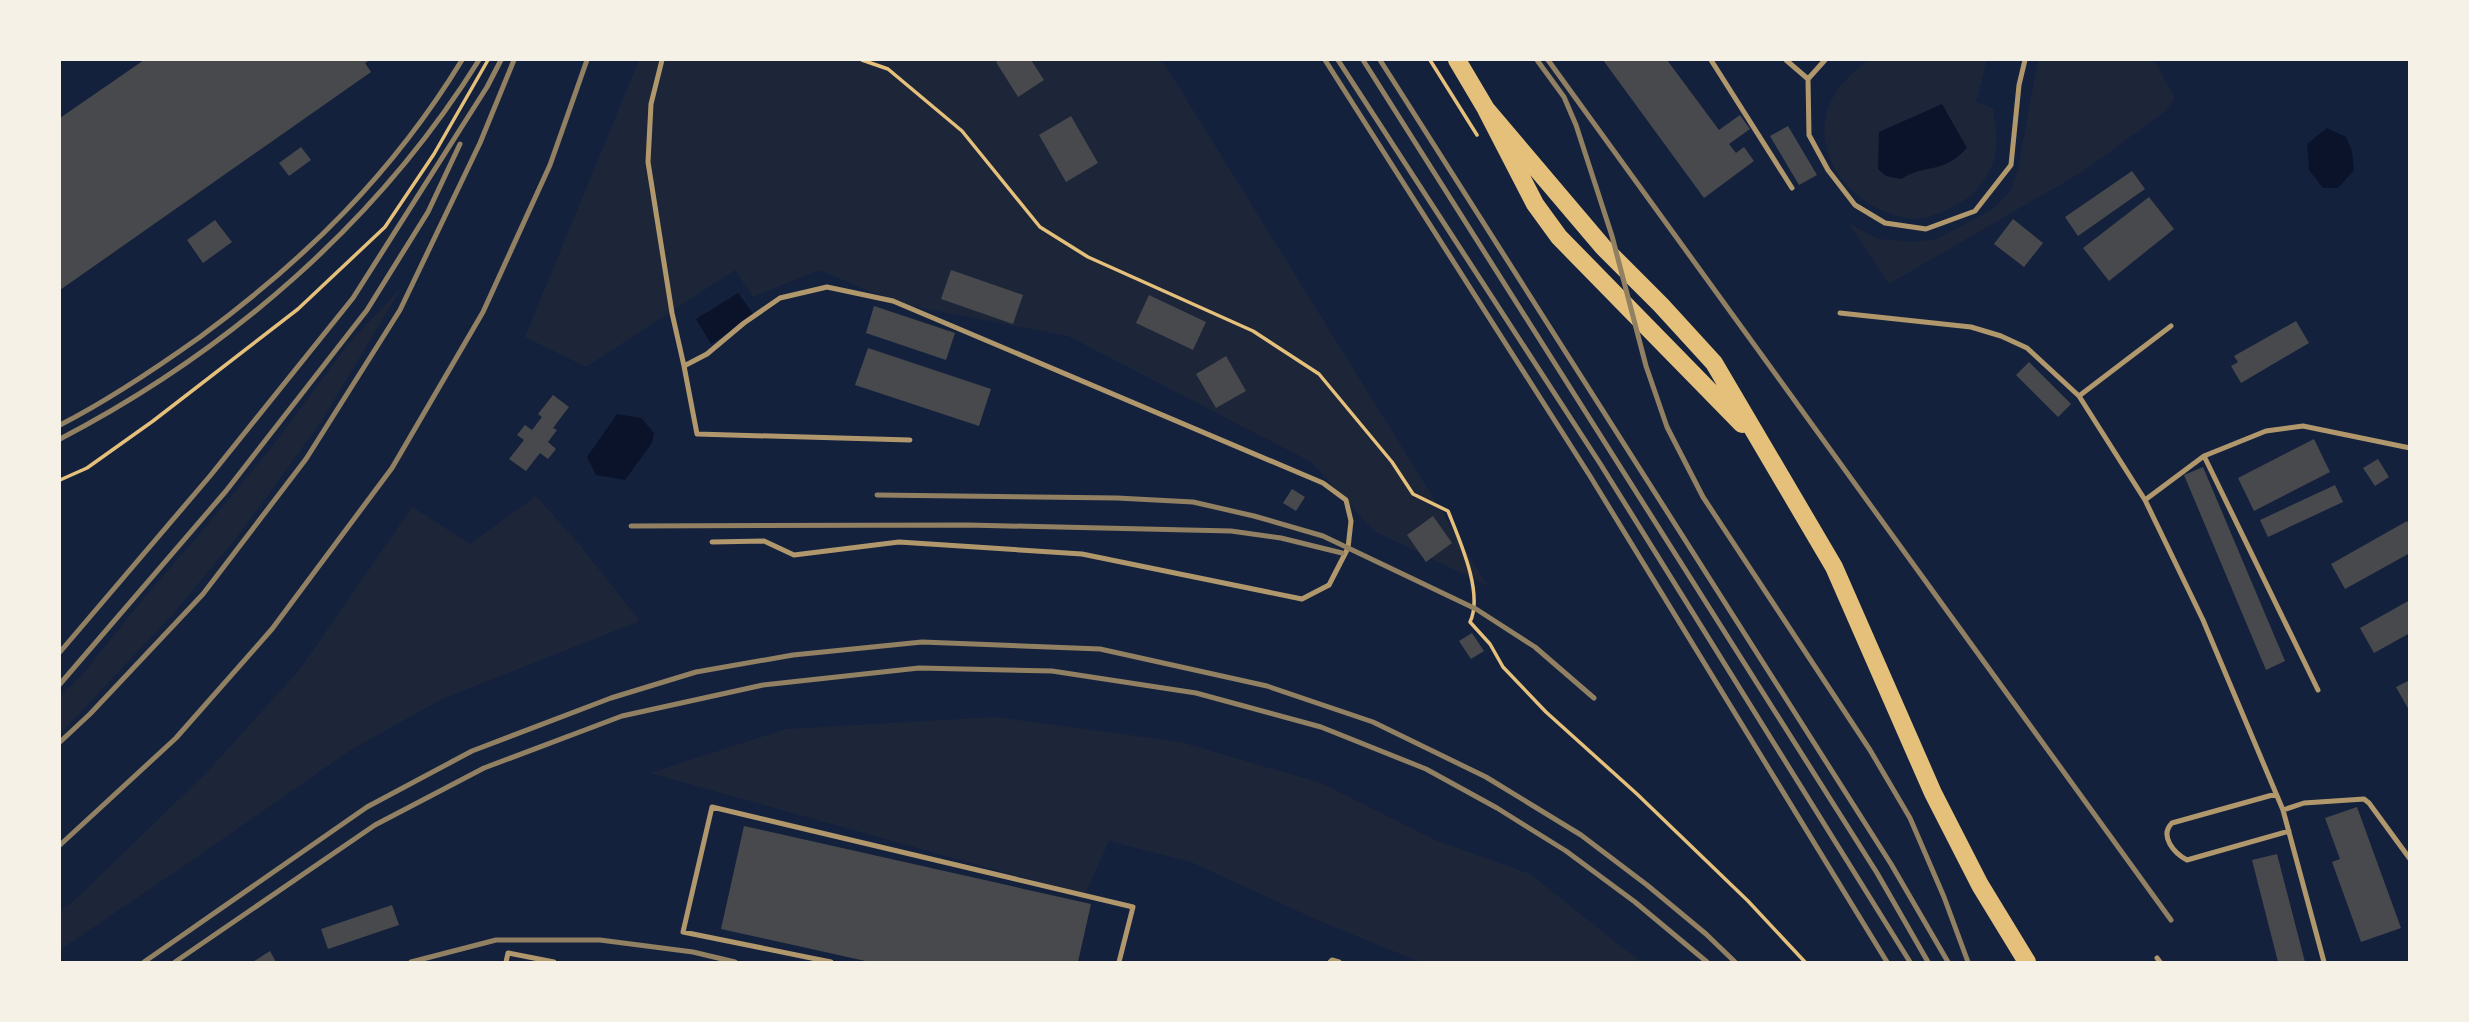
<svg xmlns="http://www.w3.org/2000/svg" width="2469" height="1022" font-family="'DM Sans',sans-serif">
	<rect width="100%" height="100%" fill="#14213d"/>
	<path fill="#1d2539" d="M639 60H1162L1488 586 1374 531 1311 462 1068 336 901 304 819 270 753 297 735 270 586 367 525 337Z
		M1868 60H1987L1976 102 1993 108C1995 123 1998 140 1995 155 1992 171 1979 190 1966 199 1951 209 1931 219 1912 219 1906 219 1898 216 1892 214 1842 199 1805 142 1835 94 1843 80 1856 70 1868 60Z
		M2038 60H2154L2175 98 2166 111 2082 172 1889 284 1849 224 1879 239 1913 242 1937 239 1993 209 2011 190 2018 169Z
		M402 287 321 422 237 537 174 613 60 734V696L82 675 143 599 199 535 272 447 349 343Z
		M536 496 578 543 640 621 442 699 349 751 197 857 60 950V911L77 898 207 772 300 669 412 507 470 544Z
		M996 717 1181 742 1321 783 1435 840 1530 874 1641 962H1420L1317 920 1191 862 1109 841 1085 895 650 773 786 729Z"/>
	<path fill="#0b132b" d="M1942 104 1967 148C1942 175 1926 163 1901 179L1886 176 1878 169 1879 132Z
		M2327 128 2346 137 2352 151 2354 170 2338 188H2323L2309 170 2307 144Z
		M738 293 755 316 711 344 696 319Z
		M617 414 641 418 654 433 652 443 625 480 596 475 587 457Z"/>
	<path fill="#48494c" d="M144 60H370L365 63 371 72 60 290V118Z
		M1000 60H1031L1044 80 1018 97 996 62Z
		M1603 60H1667L1719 130 1740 115 1750 129 1729 144 1736 153 1744 147 1754 161 1704 198Z
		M1071 116 1098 163 1066 182 1039 135Z
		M1788 126 1817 175 1799 185 1770 136Z
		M301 147 311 160 289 176 279 163Z
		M2132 171 2145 189 2078 236 2065 217Z
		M2149 197 2174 229 2109 281 2083 248Z
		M2013 219 2043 243 2024 267 1994 244Z
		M215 220 232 242 203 263 187 240Z
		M951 270 1023 295 1013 324 941 299Z
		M1149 295 1206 322 1193 350 1136 323Z
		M874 306 955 333 946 360 866 333Z
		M2296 321 2309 343 2241 383 2231 366 2238 362 2234 356Z
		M868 348 991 389 979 426 855 385Z
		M1226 356 1246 391 1216 408 1196 374Z
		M2029 362 2071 404 2058 417 2016 375Z
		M553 395 569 407 553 428 557 430 548 442 556 449 548 459 540 453 526 471 509 459 524 440 517 435 525 425 532 430 542 417 538 414Z
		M2314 439 2330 472 2254 511 2238 478Z
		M2378 459 2389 477 2375 486 2363 468Z
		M2203 467 2285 661 2266 670 2184 475Z
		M2335 485 2343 502 2268 537 2260 520Z
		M1292 489 1305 497 1296 511 1283 503Z
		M1433 516 1452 543 1426 562 1407 535Z
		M2407 521 2410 526V553L2345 589 2331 564Z
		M2410 600V633L2374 653 2360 628Z
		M1472 633 1484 651 1471 659 1459 641Z
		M2410 680V712L2396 687Z
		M2357 807 2401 928 2361 942 2332 862 2340 859 2325 818Z
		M744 826 1091 904 1078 962H870L721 929Z
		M2277 854 2305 962H2278L2252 860Z
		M392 905 399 925 328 949 321 929Z
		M270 951 276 962H253Z"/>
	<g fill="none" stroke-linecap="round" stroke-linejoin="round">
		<path stroke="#e5c07b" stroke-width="3.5" d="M862 60 888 69 962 131 1040 227 1088 257 1253 331 1319 374 1392 462 1413 494 1448 511C1459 539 1484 593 1470 622L1490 644 1503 667 1546 712 1637 794 1748 901 1805 962
			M1430 60 1477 135
			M60 480 87 468 153 421 298 309 385 227 434 154 488 60"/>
		<path stroke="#b1986c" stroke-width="5" d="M662 60 651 104 648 162 672 313 684 366 707 354 744 323 780 298 827 287 893 301 1323 483 1346 500 1351 521 1348 548 1329 585 1302 599 1082 554 899 542 794 555 764 541 712 542
			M1711 60 1792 188
			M1786 60 1808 79
			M1825 60 1808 79 1809 135 1828 170 1855 205 1885 223 1926 229 1975 211 2011 165 2019 85 2025 60
			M1840 313 1971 327 2001 336 2027 348 2079 396 2145 500 2203 620 2283 810 2324 962
			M684 366 697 434 910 440
			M2079 396 2171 326
			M2204 456 2318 690
			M2145 500 2204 456 2266 431 2303 426 2410 448
			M2276 794 2172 823C2159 836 2174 853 2187 860L2289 831
			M2283 810 2304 803 2364 799 2369 803 2410 859
			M2157 958 2160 962
			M506 962 508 953 554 962
			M831 962 683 932 712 807 1133 907 1119 962
			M1330 962 1332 960 1339 962"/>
		<path stroke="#e5c07b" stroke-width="18" d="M1457 60 1486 109 1535 204 1559 237 1742 424
			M1486 109 1603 247 1661 305 1714 363 1834 567 1933 793 1980 885 2027 962"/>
		<path stroke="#918062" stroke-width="5" d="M1325 60 1590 476 1887 962
			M1338 60 1601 465 1910 962
			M1363 60 1877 873 1928 962
			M1380 60 1891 864 1948 962
			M1537 60 1564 97 1576 125 1612 236 1646 366 1667 427 1703 497 1870 750 1910 818 1944 897 1968 962
			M1548 60 2171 920
			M60 425C109 400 155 369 200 337 306 259 393 173 462 60
			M60 439C229 351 378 222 479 60
			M877 495 1117 498 1193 502 1254 516 1323 536 1476 609 1535 647 1594 698
			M631 526 968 525 1231 531 1281 538 1342 553
			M60 652 210 476 353 298 487 87 501 60
			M60 684 226 491 367 310 428 212 460 144
			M60 742 90 714 203 594 306 459 400 310 480 143 514 60
			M60 845 176 738 272 629 392 468 483 312 550 165 587 60
			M144 962 367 807 472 751 611 698 696 672 793 655 922 642 1100 649 1267 686 1373 722 1486 777 1581 835 1647 885 1706 934 1735 962
			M175 962 375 825 484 768 622 716 763 685 919 668 1052 671 1196 693 1321 727 1426 769 1497 808 1566 851 1635 902 1707 962
			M411 962 496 940H600L693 952 735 962"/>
	</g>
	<rect width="2469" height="1022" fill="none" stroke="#f6f1e7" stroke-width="122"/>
</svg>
